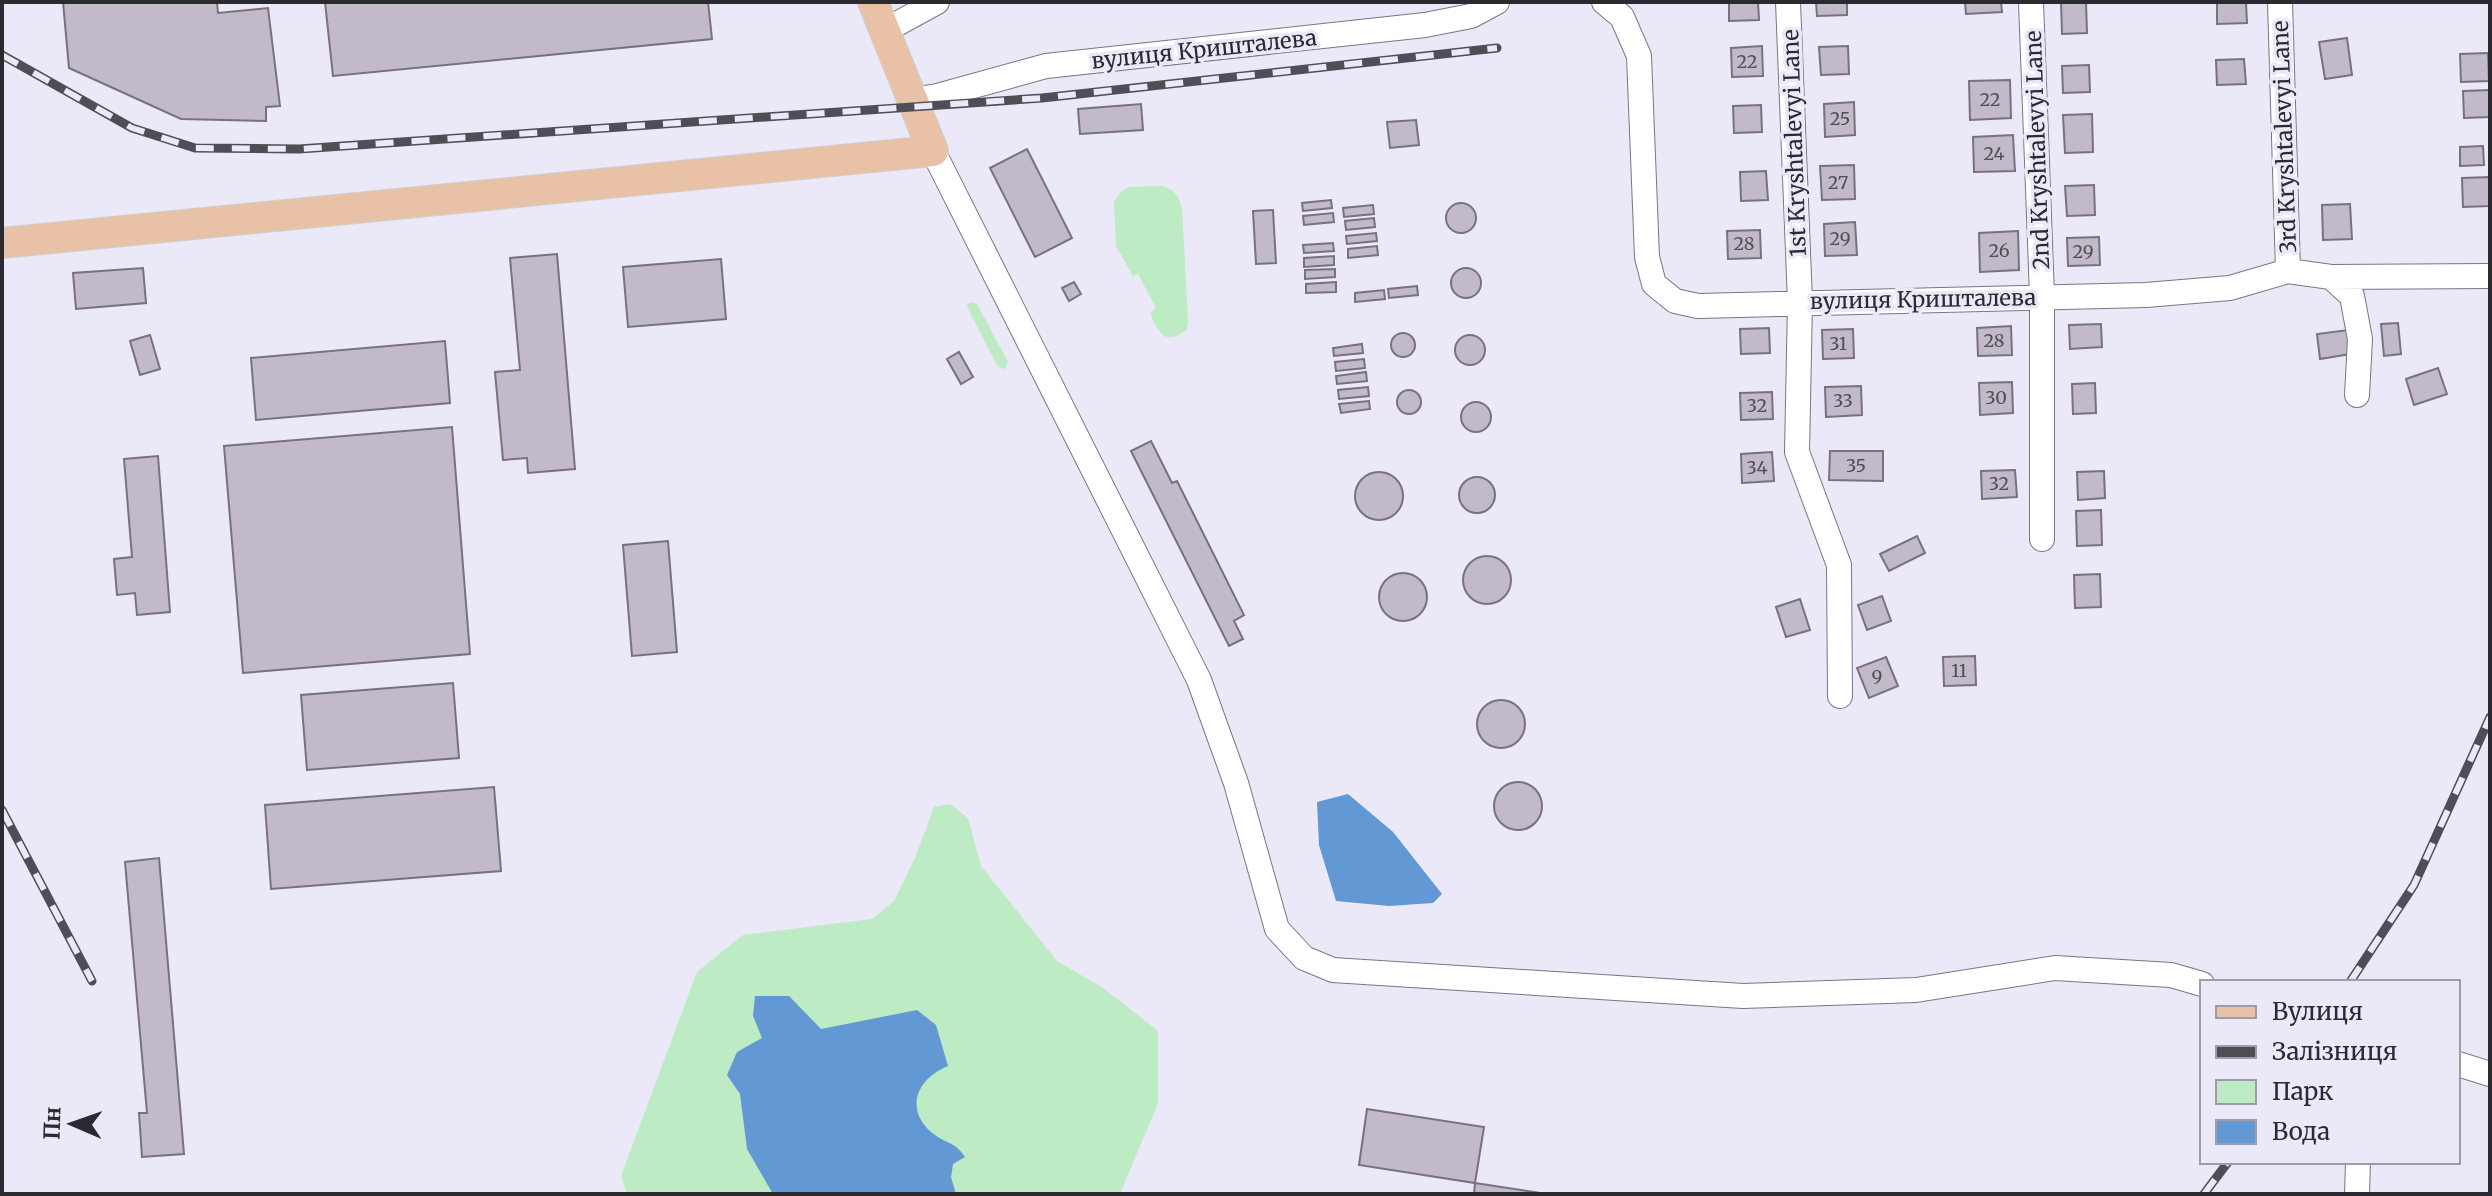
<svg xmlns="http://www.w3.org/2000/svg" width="2492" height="1196" font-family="Merriweather,serif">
	<rect width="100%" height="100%" fill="#ebe8f8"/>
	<path fill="#bcebc4" d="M1161 186C1175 189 1178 195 1182 208L1188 320 1187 329C1165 348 1158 331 1150 313L1156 308 1138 274 1133 276 1116 246 1114 202 1120 193 1128 187Z
		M970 302 977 304 1008 362 1005 369 998 367 968 309 967 305Z
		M950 804 968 818 981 866 1057 961 1103 988 1158 1031V1103L1120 1194H627L621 1176 697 972 743 935 872 919 894 901 915 858 934 807Z"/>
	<path fill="#6298d3" d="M1348 794 1393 832 1442 894 1433 903 1389 906 1336 901 1319 845 1317 802Z
		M755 996H789L821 1029 917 1010 936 1025 948 1066C916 1079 903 1111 935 1135 949 1145 954 1141 965 1157L953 1164 951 1177 956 1194H773L747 1149 740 1094 727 1075 737 1052 762 1038 753 1016Z"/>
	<path fill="#c2bac8" stroke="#78717e" stroke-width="2" d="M63 2H217L218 13 268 8 280 106 266 107V121L181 119 69 68Z
		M325 2H708L712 39 333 76Z
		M1729 2H1758L1759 20 1729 21Z
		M1816 2H1847V15L1817 16Z
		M1965 2H2001L2002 12 1966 14Z
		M2061 2H2086L2087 33 2062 34Z
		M2217 2H2246L2247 23 2217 24Z
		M2347 38 2352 75 2325 79 2319 42Z
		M1762 46 1763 76 1732 77 1731 48Z
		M1848 46 1849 74 1821 75 1819 47Z
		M2488 53 2489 81 2461 82 2460 54Z
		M2244 59 2246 84 2217 85 2216 60Z
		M2089 65 2090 92 2063 93 2062 66Z
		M2010 80 2011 118 1970 120 1969 81Z
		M2490 90V117L2464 118 2463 91Z
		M1854 102 1855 135 1825 137 1824 104Z
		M1141 104 1143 130 1080 134 1078 109Z
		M1761 105 1762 132 1734 133 1733 106Z
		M2092 114 2093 152 2065 153 2063 115Z
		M1416 120 1419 145 1390 148 1387 122Z
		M2013 135 2015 171 1974 172 1973 137Z
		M2483 146 2484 165 2460 166V147Z
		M1027 149 1072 238 1035 257 990 168Z
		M1854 165 1855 199 1822 200 1820 166Z
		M1766 171 1768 200 1741 201 1740 172Z
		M2490 177V206L2463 207 2462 178Z
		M2094 185 2095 215 2067 216 2065 186Z
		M1331 200 1332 208 1303 211 1302 203Z
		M1446 218a15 15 0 1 1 30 0a15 15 0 1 1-30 0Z
		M2350 204 2352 239 2323 240 2322 205Z
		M1373 205 1374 214 1344 217 1343 208Z
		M1273 210 1276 263 1256 264 1253 211Z
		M1333 213 1334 222 1304 225 1303 216Z
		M1374 218 1375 227 1346 230 1345 221Z
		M1855 222 1857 255 1825 256 1824 224Z
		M1760 230 1761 258 1728 259 1727 231Z
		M2018 231 2019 270 1980 272 1979 233Z
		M1376 233 1377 241 1347 244 1346 236Z
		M2099 237 2100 265 2068 266 2067 238Z
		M1333 243 1334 251 1304 253 1303 245Z
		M1377 246 1378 255 1348 258V249Z
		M557 254 575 469 528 473 527 458 503 460 495 372 520 370 510 258Z
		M1334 256V265L1304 267V258Z
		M721 259 726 319 628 327 623 267Z
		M1451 283a15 15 0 1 1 30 0a15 15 0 1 1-30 0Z
		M143 268 146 303 76 309 73 273Z
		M1335 269V277L1305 279V270Z
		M1074 282 1081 294 1069 301 1062 288Z
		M1336 282V292L1306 293V284Z
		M1417 286 1418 295 1389 298 1388 289Z
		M1384 290 1385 299 1355 302V293Z
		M2398 323 2401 354 2384 356 2381 324Z
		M2101 324 2102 347 2070 349 2069 325Z
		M2011 326 2012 355 1978 356 1977 328Z
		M1769 328 1770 353 1741 354 1740 329Z
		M1853 329 1854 358 1823 359 1822 330Z
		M2348 330 2351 354 2320 359 2317 334Z
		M1391 345a12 12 0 1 1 24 0a12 12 0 1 1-24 0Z
		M1455 350a15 15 0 1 1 30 0a15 15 0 1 1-30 0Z
		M150 335 160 369 140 375 130 341Z
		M445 341 450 403 256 420 251 358Z
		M1362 344 1363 353 1334 356 1333 348Z
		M959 352 973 377 961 384 947 359Z
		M1364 359 1365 368 1336 371 1335 362Z
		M2438 368 2447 394 2414 405 2406 379Z
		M1366 372 1367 381 1337 384 1336 376Z
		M2012 382 2013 413 1980 415 1979 383Z
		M2095 383 2096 413 2073 414 2072 384Z
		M1861 386 1862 415 1826 417 1825 387Z
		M1368 387 1369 396 1339 399 1338 390Z
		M1397 402a12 12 0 1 1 24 0a12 12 0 1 1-24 0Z
		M1772 392 1773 419 1741 420 1740 393Z
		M1369 401 1370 409 1341 413 1339 404Z
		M1461 417a15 15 0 1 1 30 0a15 15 0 1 1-30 0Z
		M452 427 470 654 243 673 224 446Z
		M1151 441 1172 483 1177 481 1244 615 1234 621 1243 639 1229 646 1131 451Z
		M1830 451H1883V481L1829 480Z
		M1772 452 1774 481 1742 483 1741 454Z
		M158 456 170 612 137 615 135 593 117 595 114 559 132 557 124 459Z
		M2015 470 2017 497 1982 499 1981 471Z
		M2104 471 2105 498 2078 500 2077 472Z
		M1355 496a24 24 0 1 1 48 0a24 24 0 1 1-48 0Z
		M1459 495a18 18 0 1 1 36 0a18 18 0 1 1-36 0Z
		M2101 510 2102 545 2077 546 2076 511Z
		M1917 536 1925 553 1889 571 1880 554Z
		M668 541 677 652 632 656 623 545Z
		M1463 580a24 24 0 1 1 48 0a24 24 0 1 1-48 0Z
		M1379 597a24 24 0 1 1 48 0a24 24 0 1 1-48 0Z
		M2100 574 2101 607 2075 608 2074 575Z
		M1882 596 1891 621 1867 630 1858 605Z
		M1800 599 1810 630 1786 637 1776 607Z
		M1975 656 1976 685 1944 686 1943 657Z
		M1886 657 1898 686 1869 698 1857 668Z
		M453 683 459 758 307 770 301 695Z
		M1477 724a24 24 0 1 1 48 0a24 24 0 1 1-48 0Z
		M1494 806a24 24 0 1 1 48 0a24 24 0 1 1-48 0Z
		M494 787 501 871 271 889 265 805Z
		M159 858 184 1154 142 1157 139 1113H147L125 862Z
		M1367 1109 1484 1127 1475 1183 1359 1165Z
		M1475 1183 1547 1194H1474Z"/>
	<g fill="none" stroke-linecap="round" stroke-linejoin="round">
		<defs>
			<path id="minor" d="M1604 2 1622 17 1639 56 1647 257 1654 284 1675 301 1698 306 2146 295 2230 288 2288 271 2331 277 2490 276
				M1788 2 1800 302 1797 452 1839 565 1840 696
				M2031 2 2042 296V539
				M2280 2 2288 271
				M884 31 937 2
				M912 100 937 96 1046 66 1425 25 1471 16 1497 2
				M933 151 1199 680 1236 783 1277 929 1304 958 1333 970 1364 972 1743 996 1916 990 2055 968 2171 975 2202 984
				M2331 277 2352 296 2360 339 2357 395
				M2458 1064 2490 1074
				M2357 1194 2358 1162"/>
			<path id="major" d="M2 243 933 151 873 2"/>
		</defs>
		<use href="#minor" stroke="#787684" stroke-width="26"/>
		<use href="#major" stroke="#d0d0d1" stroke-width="32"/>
		<use href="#minor" stroke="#fff" stroke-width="24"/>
		<use href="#major" stroke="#e8c1a6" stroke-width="30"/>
		<defs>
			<path id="rail" d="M2 55 132 128 195 148 299 149 1042 98 1497 48
				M2 810 92 981
				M2350 982 2414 885 2490 717
				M2204 1194 2228 1162"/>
		</defs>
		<use href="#rail" stroke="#4f4d55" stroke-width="9"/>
		<use href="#rail" stroke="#ebe8f8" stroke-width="6" stroke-dasharray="18" stroke-linecap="butt"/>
	</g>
	<g text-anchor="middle" stroke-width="7" stroke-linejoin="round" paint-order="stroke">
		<g font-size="18" fill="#514e56">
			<text x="1747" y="68">22</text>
			<text x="1990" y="106">22</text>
			<text x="1840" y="125">25</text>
			<text x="1994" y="160">24</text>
			<text x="1838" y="189">27</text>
			<text x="1840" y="245">29</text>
			<text x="1744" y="250">28</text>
			<text x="1999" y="257">26</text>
			<text x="2083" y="258">29</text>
			<text x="1994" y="347">28</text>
			<text x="1838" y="350">31</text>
			<text x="1996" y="404">30</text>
			<text x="1843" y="407">33</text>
			<text x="1757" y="412">32</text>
			<text x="1856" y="472">35</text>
			<text x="1757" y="474">34</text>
			<text x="1999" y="490">32</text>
			<text x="1959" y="677">11</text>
			<text x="1877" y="683">9</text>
		</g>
		<g font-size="22" fill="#2b2a30" stroke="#ebe8f8">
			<text transform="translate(1204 49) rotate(-6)" y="8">вулиця Кришталева</text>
			<text transform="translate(2284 137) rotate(-92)" y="8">3rd Kryshtalevyi Lane</text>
			<text transform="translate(1794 143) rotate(-92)" y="8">1st Kryshtalevyi Lane</text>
			<text transform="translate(2037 150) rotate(-92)" y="8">2nd Kryshtalevyi Lane</text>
			<text transform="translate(1923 299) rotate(-1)" y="8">вулиця Кришталева</text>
		</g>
	</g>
	<rect width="2492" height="1196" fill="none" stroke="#2b2a30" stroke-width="8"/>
	<rect x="2200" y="980" width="260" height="184" fill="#ebe8f8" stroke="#9e9ca8" stroke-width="2"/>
	<rect x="2216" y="1006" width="40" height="12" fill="#e8c1a6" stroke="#9e9ca8" stroke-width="2"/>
	<text x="2272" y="1020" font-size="24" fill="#2b2a30">Вулиця</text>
	<rect x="2216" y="1046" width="40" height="12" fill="#4f4d55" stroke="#9e9ca8" stroke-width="2"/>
	<text x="2272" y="1060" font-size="24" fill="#2b2a30">Залізниця</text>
	<rect x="2216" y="1080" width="40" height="24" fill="#bcebc4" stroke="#9e9ca8" stroke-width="2"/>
	<text x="2272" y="1100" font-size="24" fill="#2b2a30">Парк</text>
	<rect x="2216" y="1120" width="40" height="24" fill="#6298d3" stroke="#9e9ca8" stroke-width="2"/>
	<text x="2272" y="1140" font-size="24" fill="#2b2a30">Вода</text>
	<g transform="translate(72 1124) rotate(272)" stroke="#ebe8f8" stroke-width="6" paint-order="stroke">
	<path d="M0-6L14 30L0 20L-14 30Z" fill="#2b2a30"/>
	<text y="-12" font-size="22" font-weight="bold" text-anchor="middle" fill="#2b2a30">Пн</text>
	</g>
</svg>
